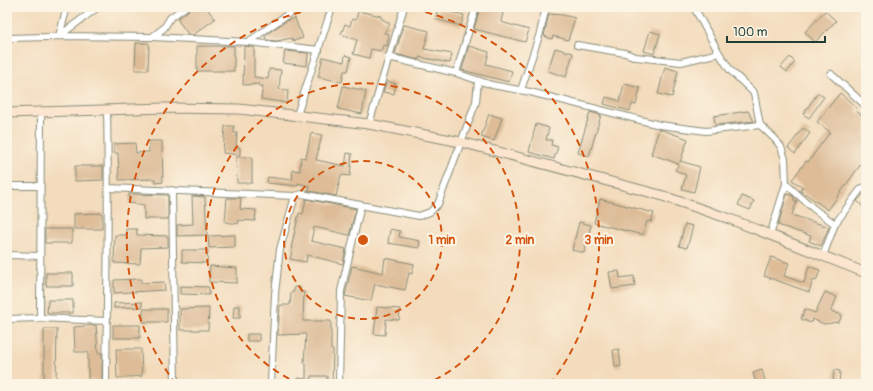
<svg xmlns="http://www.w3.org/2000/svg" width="873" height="391" font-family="Pangolin,sans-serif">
	<rect width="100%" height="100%" fill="#fcf5e5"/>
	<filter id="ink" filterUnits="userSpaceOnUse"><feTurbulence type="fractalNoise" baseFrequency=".025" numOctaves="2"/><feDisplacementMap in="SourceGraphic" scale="8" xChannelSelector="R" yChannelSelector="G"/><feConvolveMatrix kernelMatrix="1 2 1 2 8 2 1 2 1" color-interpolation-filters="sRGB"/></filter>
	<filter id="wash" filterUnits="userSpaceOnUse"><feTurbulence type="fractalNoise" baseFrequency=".012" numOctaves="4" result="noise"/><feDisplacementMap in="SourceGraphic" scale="16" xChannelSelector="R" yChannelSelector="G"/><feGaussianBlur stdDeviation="0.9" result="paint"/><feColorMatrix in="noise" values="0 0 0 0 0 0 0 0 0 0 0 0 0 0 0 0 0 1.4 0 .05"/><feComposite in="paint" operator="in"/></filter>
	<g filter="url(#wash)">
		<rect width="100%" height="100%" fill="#f3dbbc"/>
		<g id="blocks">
			<path fill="#ddbc97" d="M189 7H206L215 19 193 35 188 34 177 19 188 11Z
				M480 7H504L501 22 529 30 525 42 474 29Z
				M438 9 464 15 461 26 435 19Z
				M358 11 381 16V18L390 24 384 33 389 34 387 46 383 45 381 51 371 49 369 58 353 54 357 40 341 34 345 24 350 26 352 19 356 20Z
				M825 11 836 21 815 42 805 32Z
				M549 14 563 15 575 18 568 40 553 36 552 39 544 36Z
				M295 18 299 30H300L303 38 293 41 292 38 277 41 266 40 265 35 286 21Z
				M404 25 429 31 424 49 452 54 450 63 419 57V60L395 54Z
				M650 31 660 34 654 54 644 51Z
				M136 43H149L148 70H135Z
				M197 46H234V71H197Z
				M244 46 254 47V77L268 79 269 69 281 70 279 89 288 90 287 103 261 99 263 86H259V84L243 85Z
				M469 46 489 52 486 64 512 71 509 82 462 70Z
				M555 48 573 53 566 77 548 71Z
				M285 51 308 53 307 66 283 63Z
				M345 55 351 57 348 71H344L342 82 318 77 323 57 344 62Z
				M790 57 795 62 787 72 781 67Z
				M665 67 678 71 672 97 658 94Z
				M387 81 396 84 394 94 383 92Z
				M624 84 640 88 636 105 632 104 630 111 604 104 606 97 620 101Z
				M343 86 366 91 362 114 338 109Z
				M818 93 824 97 809 118 803 114Z
				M840 93 857 108 856 111 866 118V157L828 210 800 190 803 187 792 180 806 161 808 162 830 132 817 122Z
				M748 111 754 121 715 125 714 116Z
				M590 112 601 115 589 156 578 153Z
				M489 114 502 118 494 141 481 137Z
				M536 124 549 128 546 140H552L551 145 558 147 554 159 529 152Z
				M225 126H234V133H237L236 147H240V155L223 153Z
				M803 128 810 133 795 154 788 148Z
				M659 129 688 139 680 162V161L700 167 694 192 682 189 686 175 675 170 679 164 651 154Z
				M311 133 322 135 316 160 345 166 347 153 352 154 350 176 341 175 336 196 309 191V186L298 183V186L267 183 268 177 292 180 293 170 300 171 301 157 306 158Z
				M149 141H162L163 182 155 183V179L119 180 118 153H114V144L135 143 136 153 149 152Z
				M236 157H252V183H237Z
				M75 166H103V180L75 181Z
				M866 191V209L857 201Z
				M129 194 168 195V219H144V205L129 203Z
				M787 194 793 196 794 198V200L797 201 792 215 829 227 821 246 809 241 811 236 778 225Z
				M192 196 205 197 207 235 177 236V225L193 224Z
				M742 196 754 201 750 210 738 205Z
				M227 198H241L240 209 256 210 255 221 239 220 238 224 225 222Z
				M306 199 356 209 349 235 314 227 311 241 346 249 343 264 307 255 306 262 290 259 293 248H291L299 213 303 214Z
				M600 199 654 213 651 222 647 221 643 235 594 223Z
				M102 213V229H74V214Z
				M579 222 591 225 584 253 572 250Z
				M685 224 693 226 687 248 679 246Z
				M45 229H72V243H45Z
				M126 229H137V235L168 236V247L141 248 140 264 114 263 115 235H126Z
				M390 229 400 231 399 237 420 241 419 248 388 243Z
				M235 235V247L209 248 208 236Z
				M182 250H208L207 263 182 262Z
				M771 257 789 263 784 276 804 283 809 266 820 270 816 281 813 280 809 292 764 276Z
				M385 258 414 264 412 274 409 273 405 290 375 284 371 301 345 296 352 266 383 273Z
				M210 266 237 268V283L209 282Z
				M619 271 620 278 634 276 635 286 612 289 609 272Z
				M46 273H73V286H46Z
				M141 279V283L164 282 165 290 114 293V280Z
				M180 286 209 287V295L180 294Z
				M294 287H300V292H304L303 321H331V350H333L332 384H327V376H311V384H297V378L306 379V363H304L306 334 278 335 280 305H290L291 292H294Z
				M825 292 837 297 831 311 842 315 839 322 824 324 812 319 811 323 801 319 805 309 815 313Z
				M48 300H73V313H47Z
				M142 302V307L114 308V303Z
				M234 306H240V318H233Z
				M377 307 400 309 399 320 386 319 385 335 374 334Z
				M209 308 208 330H180V309Z
				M143 309H167V322H143Z
				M96 325 98 353H102V380H88V352H75L74 327Z
				M113 325H140V338H113Z
				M44 329H57L56 380H44Z
				M247 334H259V341H247Z
				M116 349H141L142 376 117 378Z
				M619 349 621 366 615 367 613 350Z
				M762 370 765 380 756 383 753 373Z
				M834 370 840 371 839 384H833Z"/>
		</g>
	</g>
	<g filter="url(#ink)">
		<use href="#blocks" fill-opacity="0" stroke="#898c78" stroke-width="1"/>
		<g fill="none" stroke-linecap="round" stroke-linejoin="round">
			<defs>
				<path id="street" d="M67 7 59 36 152 37
					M185 7 170 18 164 28 152 37 248 42 319 50
					M693 7 696 11 719 53 730 70 754 93 760 125 775 139 781 147 785 159 786 184 770 235
					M7 38 49 37 59 36 98 7
					M248 42 298 7
					M577 45 625 53 636 57 681 62 719 53
					M388 57 456 73 492 85 530 92 660 125 706 131 760 125
					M456 73 476 7
					M831 74 866 106
					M521 90 540 33 546 7
					M297 115 332 7
					M369 124 404 7
					M786 184 814 209 835 224
					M7 186H40
					M109 188 295 196
					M172 190 175 384
					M7 255 40 256
					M823 256 835 224 860 190 866 186
					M40 318 41 111
					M7 319 40 318 106 321
					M106 384C107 293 109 201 107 110
					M271 384 275 294 280 249 295 196 302 194 419 216 430 212 438 204 476 102 478 81
					M339 384 341 291 361 205"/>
				<path id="secondary" d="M7 113 165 108 239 109 369 124 461 142 660 195 730 219 866 273"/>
			</defs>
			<use href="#street" stroke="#898c78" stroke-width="8"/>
			<use href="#secondary" stroke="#898c78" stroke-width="11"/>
			<use href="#street" stroke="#fff" stroke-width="6"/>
			<use href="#secondary" stroke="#fce5cf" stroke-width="9"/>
		</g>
	</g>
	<g fill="none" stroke="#d45610" stroke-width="2" stroke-dasharray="7 5">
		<circle cx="363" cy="240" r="79"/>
		<path d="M300 384A157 157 0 1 1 426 384"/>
		<path d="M176 384A236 236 0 0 1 324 7M402 7A236 236 0 0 1 550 384"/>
	</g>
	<circle cx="363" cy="240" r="6" fill="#d45610" stroke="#fcf5e5" stroke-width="2"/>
	<g font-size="12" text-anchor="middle" font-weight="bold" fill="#d45610" stroke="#fcf5e5" stroke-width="4" stroke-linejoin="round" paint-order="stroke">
		<text x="442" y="244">1 min</text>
		<text x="520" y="244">2 min</text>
		<text x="599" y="244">3 min</text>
	</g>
	<rect width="873" height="391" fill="none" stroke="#fcf5e5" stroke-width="24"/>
	<path d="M727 36v6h98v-6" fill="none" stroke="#1f3d34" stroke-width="2"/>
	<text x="733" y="36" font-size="12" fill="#1f3d34" stroke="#fcf5e5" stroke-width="3" paint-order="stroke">100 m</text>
</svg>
